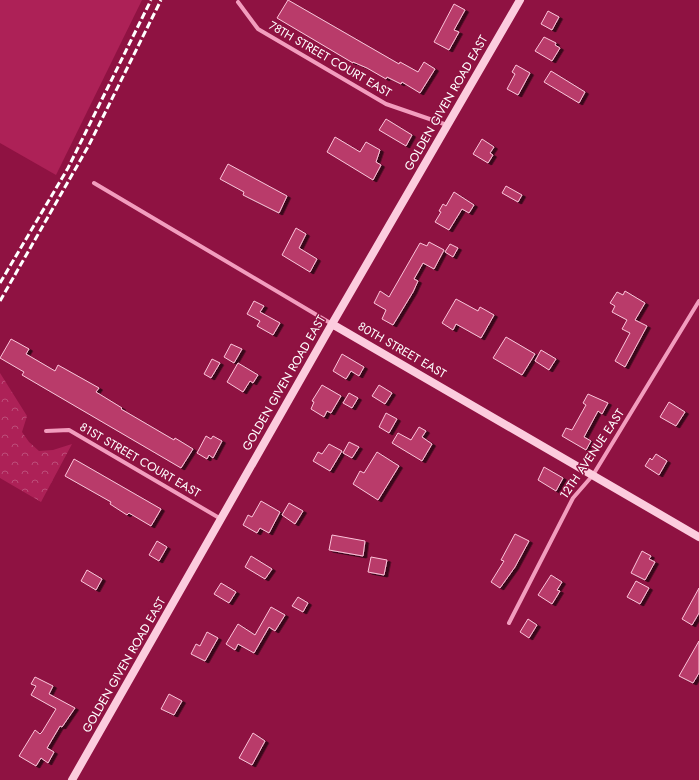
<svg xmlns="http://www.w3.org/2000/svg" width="699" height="780" font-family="Jost,sans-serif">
	<defs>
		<pattern id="park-crowns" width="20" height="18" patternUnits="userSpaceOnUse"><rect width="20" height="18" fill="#ad2157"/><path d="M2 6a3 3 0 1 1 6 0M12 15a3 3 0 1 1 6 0" fill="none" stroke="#bd4d79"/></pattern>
		<filter id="shadow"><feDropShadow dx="3.5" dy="2" stdDeviation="0" flood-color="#0009"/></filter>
	</defs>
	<rect width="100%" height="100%" fill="#8f1242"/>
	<path fill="#ad2157" d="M0 0H142L56 175 0 143Z"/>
	<path fill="url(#park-crowns)" d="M0 373 27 416 22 432 29 442 39 451 53 450 72 444 41 502 0 478Z"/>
	<path fill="#b93b6b" stroke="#fcc4da" filter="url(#shadow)" d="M288 0 399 64 400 62 418 72 424 62 435 69 420 93 402 82 401 84 387 77 386 79 367 68 353 62V63L277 18Z
		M454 4 465 10 454 30 459 32 449 50 434 42Z
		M548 11 559 17 552 30 541 24Z
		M544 37 556 43 555 45 560 48 552 61 535 51Z
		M516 65 530 73 518 95 507 89 515 74 512 72Z
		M551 71 585 92 579 103 544 82Z
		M386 119 412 135 406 146 379 130Z
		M335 137 360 152 366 142 380 150 376 162 381 165 373 180 327 152Z
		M482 139 494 147 490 153 493 155 488 163 473 154Z
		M228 164 287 196 279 213 243 195 244 192 220 179Z
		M506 186 522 195 518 202 502 193Z
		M454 192 474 205 469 213 462 209 449 230 435 222 441 212 439 211 443 204 446 206Z
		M296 228 306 234 299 248 317 259 310 272 282 255Z
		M429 242 444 250 434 269 423 263 414 279 418 281 413 292 393 325 382 319 386 310 374 303 380 291 389 297 420 243 427 246Z
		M450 244 458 248 453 257 445 252Z
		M625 291 645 303 635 320 647 326 625 367 615 361 630 333 622 329 627 320 612 312 615 306 610 303 617 292 623 295Z
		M456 299 478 311 480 307 494 315 481 338 456 324 453 330 442 323Z
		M254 301 264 306 260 312 280 323 273 335 257 326 260 321 247 314Z
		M506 337 535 354 522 375 493 358Z
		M11 339 29 349 26 354 55 371 58 365 99 388 96 392 122 408 121 409 174 440 175 438 193 449 181 468 22 375 24 372 0 358Z
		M231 344 242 349 234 363 224 357Z
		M541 350 556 359 549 370 535 361Z
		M342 354 364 367 359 376 351 371 346 379 333 371Z
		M212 359 220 363 211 378 204 374Z
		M238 363 258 375 253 383 250 381 243 392 227 382Z
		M322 385 341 396 331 413 327 411 324 417 311 409 314 402 312 401Z
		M379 385 392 393 385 404 372 396Z
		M349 393 358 398 352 408 343 403Z
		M588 394 608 403 602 414 598 411 584 437 591 441 586 450 562 436 566 428 572 430 586 405 583 403Z
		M669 402 685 412 676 426 660 417Z
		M386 413 397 419 389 433 379 427Z
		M419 427 426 431 422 437 432 444 422 461 392 443 398 433 411 440Z
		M206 436 211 439 213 436 222 441 213 458 209 455 207 459 197 453Z
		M349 442 359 447 352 458 343 453Z
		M329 444 342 451 330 471 313 461 318 452 322 454Z
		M377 452 399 466 378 500 353 484 360 471 364 473Z
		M656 454 667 461 659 475 645 466 650 458 652 460Z
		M74 459 161 509 151 526 129 513 127 515 110 504 111 502 65 476Z
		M544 467 563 478 556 491 538 480Z
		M261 501 280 512 269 533 260 528 257 533 243 525 248 515 252 517Z
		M289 503 303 511 295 524 282 515Z
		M515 534 529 541 515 567 500 588 491 582 504 561 501 560Z
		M332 535 365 541 363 556 329 550Z
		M157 541 167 547 159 561 149 555Z
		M642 551 651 556 649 559 655 562 645 580 631 573Z
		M251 556 272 569 265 579 245 567Z
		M371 557 387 560 384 575 368 572Z
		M87 570 102 579 96 590 81 581Z
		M551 575 562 582 557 590 560 591 552 604 538 595Z
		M636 581 649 588 640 604 627 597Z
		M221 583 236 592 229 603 214 594Z
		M699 588V613L692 625 682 619Z
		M298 597 308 603 303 612 292 606Z
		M271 607 285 615 275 631 269 627 254 653 238 644 235 650 226 644 238 624 255 635Z
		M528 619 537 625 529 638 520 632Z
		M207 632 218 638 205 661 191 654 196 644 200 646Z
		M699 641V673L693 683 679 676Z
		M35 677 53 686 49 694 75 708 62 727 60 726 47 748 54 752 48 763 41 758 36 766 19 756 35 730 40 734 42 732 56 709 31 695 36 686 31 684Z
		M169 694 182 701 174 715 161 709Z
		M253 733 265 741 252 765 239 758Z"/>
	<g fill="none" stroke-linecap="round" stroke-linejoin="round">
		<path stroke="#f29dbe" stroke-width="4" d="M238 2 258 29 386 104 447 125
			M94 183 332 324
			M46 431 69 430 221 519
			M509 623 573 498 593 475 699 301"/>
		<path stroke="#fcccde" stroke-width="8" d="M332 324 699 537
			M72 780 332 324 520 0"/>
		<path stroke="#fff" stroke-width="3" stroke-dasharray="7 3" stroke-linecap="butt" d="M0 283 68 168 151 0
			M0 301 89 145 161 0"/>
	</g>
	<g text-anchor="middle" stroke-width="3" stroke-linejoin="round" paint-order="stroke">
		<g font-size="12" fill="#fff" stroke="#8f1242">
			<text transform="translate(330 59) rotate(30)" y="4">78TH STREET COURT EAST</text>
			<text transform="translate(446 103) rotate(-60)" y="4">GOLDEN GIVEN ROAD EAST</text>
			<text transform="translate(402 350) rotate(30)" y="4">80TH STREET EAST</text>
			<text transform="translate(284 383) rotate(-60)" y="4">GOLDEN GIVEN ROAD EAST</text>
			<text transform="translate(592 454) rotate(-56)" y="4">12TH AVENUE EAST</text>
			<text transform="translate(140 460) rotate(30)" y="4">81ST STREET COURT EAST</text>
			<text transform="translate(124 665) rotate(-60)" y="4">GOLDEN GIVEN ROAD EAST</text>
		</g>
	</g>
</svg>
